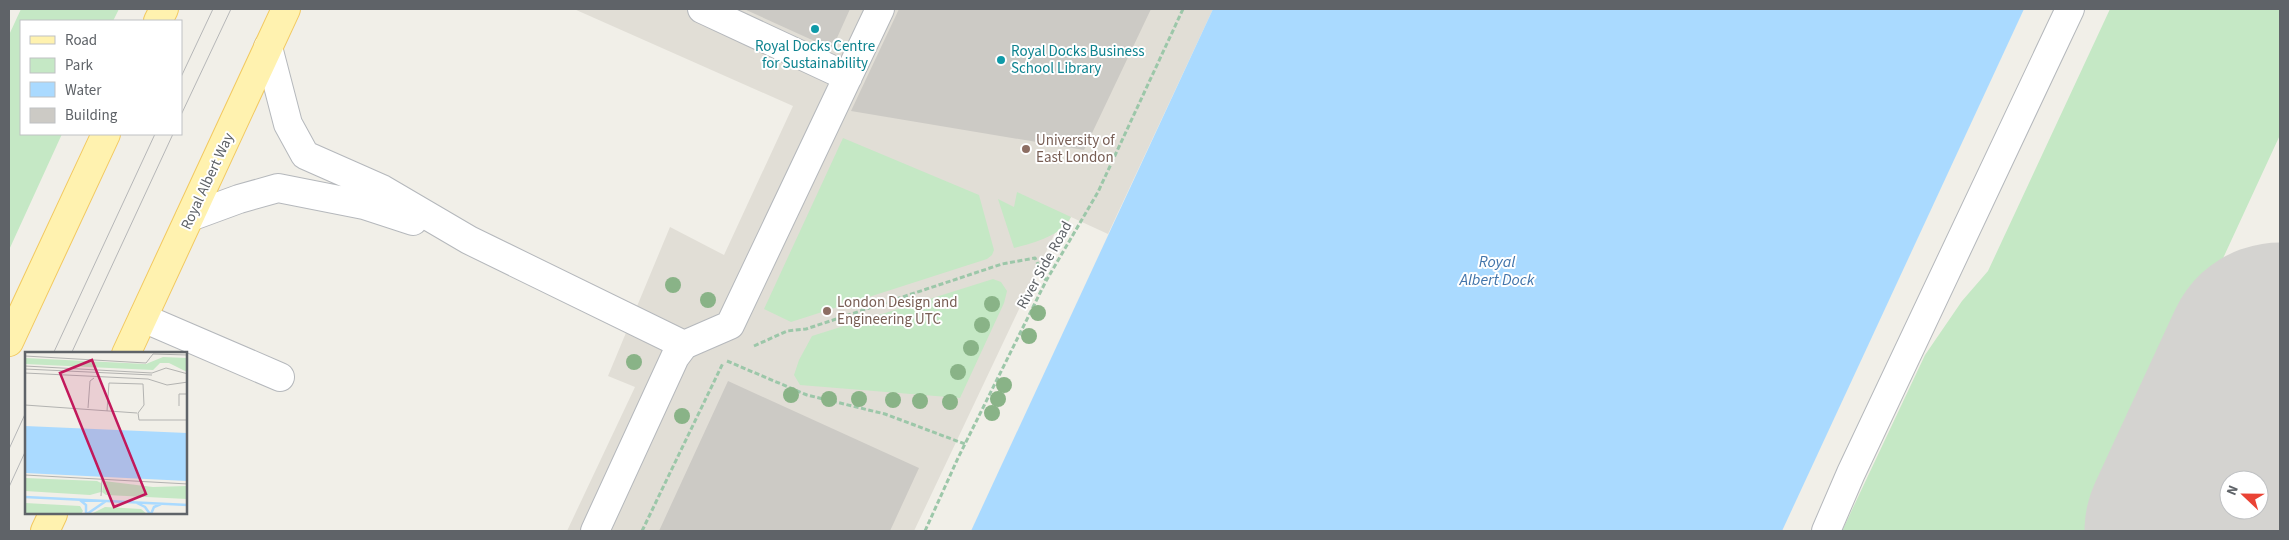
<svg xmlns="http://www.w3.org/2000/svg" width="2289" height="540" font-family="'Source Sans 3',sans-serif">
	<rect width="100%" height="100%" fill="#f1efe8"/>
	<path fill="#e1ded6" d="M574 9H1213L1108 234 1071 217 1068 223 1055 233 914 531H567L635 387 608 376 670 227 724 255 793 106Z"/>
	<path fill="#c5e8c5" d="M21 9H119L113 21H21V134H62L9 250V35Z
		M2110 9H2280V135L2097 531H1842L1925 355 1962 301 1988 271Z
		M843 138 979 195 994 250 992 255 987 259 791 322 764 309Z
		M1017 192 1071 217C1061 236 1033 243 1014 248L998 199 1014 207Z
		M993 279 1001 282 1007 291 1004 303 960 398 800 385 794 375 799 360 812 336Z"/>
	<path fill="#aadaff" d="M1213 9H2024L1782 531H971Z"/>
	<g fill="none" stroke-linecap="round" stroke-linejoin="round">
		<path stroke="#d4d3d0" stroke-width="231" d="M2200 531 2280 358"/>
	</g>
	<path fill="#cccac5" d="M744 9H850L832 49Z
		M899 9H1151L1084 150 851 111Z
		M728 381 919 468 890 531H659Z"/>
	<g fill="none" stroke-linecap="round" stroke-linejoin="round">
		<defs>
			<path id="minor" d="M702 9 848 77
				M268 47 288 124 305 155 382 189 469 240 684 345
				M190 217 239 199 278 188 364 205 413 221
				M143 318 280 377
				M595 531 675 357 684 345 730 325 880 9
				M1826 531 1851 473 2070 9"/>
			<path id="major" d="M158 21 164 9
				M9 342 106 134
				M126 354 286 9
				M45 531 53 514"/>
		</defs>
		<use href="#minor" stroke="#b5b8bc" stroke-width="30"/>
		<use href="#major" stroke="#f2c960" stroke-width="30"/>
		<path stroke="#9cc7a9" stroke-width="3" stroke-dasharray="5 2.5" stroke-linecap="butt" d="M754 346 787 331 806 329 1002 264 1035 258 1046 281
			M727 361 807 395 885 414 965 444
			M642 531 723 363
			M925 531 958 458 1046 281 1098 192 1183 9"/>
		<use href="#minor" stroke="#fff" stroke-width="28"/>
		<use href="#major" stroke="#fff2af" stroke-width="28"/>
		<path stroke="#b6b7b8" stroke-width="1" d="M181 77 213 9
			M181 115 231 9
			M53 354 155 134
			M71 354 173 134
			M9 449 26 412
			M9 487 26 450"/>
	</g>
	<g fill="#89b387">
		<circle cx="673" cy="285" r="8"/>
		<circle cx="708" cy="300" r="8"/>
		<circle cx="992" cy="304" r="8"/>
		<circle cx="1038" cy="313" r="8"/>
		<circle cx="982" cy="325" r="8"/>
		<circle cx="1029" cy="336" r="8"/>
		<circle cx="971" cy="348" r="8"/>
		<circle cx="634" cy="362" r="8"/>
		<circle cx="958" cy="372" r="8"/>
		<circle cx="1004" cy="385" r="8"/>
		<circle cx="791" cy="395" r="8"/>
		<circle cx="829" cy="399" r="8"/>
		<circle cx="859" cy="399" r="8"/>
		<circle cx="998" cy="399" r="8"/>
		<circle cx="893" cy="400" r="8"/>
		<circle cx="920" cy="401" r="8"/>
		<circle cx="950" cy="402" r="8"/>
		<circle cx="992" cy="413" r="8"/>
		<circle cx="682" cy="416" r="8"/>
	</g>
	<g fill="#0f9aa8" stroke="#fff" stroke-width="2">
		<circle cx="815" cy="29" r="5"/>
		<circle cx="1001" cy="60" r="5"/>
	</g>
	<g fill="#8d6e63" stroke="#fff" stroke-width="2">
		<circle cx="1026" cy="149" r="5"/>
		<circle cx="827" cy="311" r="5"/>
	</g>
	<g text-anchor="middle" stroke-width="4" stroke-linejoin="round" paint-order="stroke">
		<g font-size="15" fill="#0d838f" stroke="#fff">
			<text x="815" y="51">Royal Docks Centre<tspan x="815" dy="17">for Sustainability</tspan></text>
			<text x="1011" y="56" text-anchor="start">Royal Docks Business<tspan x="1011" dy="17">School Library</tspan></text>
		</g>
		<g font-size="15" fill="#785e54" stroke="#fff" text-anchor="start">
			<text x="1036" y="145">University of<tspan x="1036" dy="17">East London</tspan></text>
			<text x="837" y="307">London Design and<tspan x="837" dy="17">Engineering UTC</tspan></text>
		</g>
		<g font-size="15" fill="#5f6368" stroke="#fff">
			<text transform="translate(207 181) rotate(-65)" y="5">Royal Albert Way</text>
			<text transform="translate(1044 265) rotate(-61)" y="5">River Side Road</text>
		</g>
		<g font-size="16" font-style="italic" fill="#4174aa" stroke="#fff">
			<text x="1497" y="267">Royal<tspan x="1497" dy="18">Albert Dock</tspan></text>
		</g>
	</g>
	<g transform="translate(25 352)">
		<rect width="162" height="162" fill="#f1efe8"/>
		<path d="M138 5 162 6V20L144 11H135L128 18 0 12V6L121 12ZM0 126 72 129 76 131V140L65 143 0 139ZM79 129 128 135 162 134V147L81 143 77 140ZM0 151 55 154 58 159 56 162H0ZM80 155 116 157 122 162H66Z" fill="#c5e8c5"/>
		<path d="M0 74 162 81V129L0 121Z" fill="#aadaff"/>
		<path fill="none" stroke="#aadaff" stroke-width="2.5" d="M0 145 163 153M55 148 61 153V162M112 151 120 155 125 162M62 162 81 149M126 162 129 155 136 152"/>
		<path fill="none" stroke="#b3b3b1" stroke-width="1" d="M128 2 163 3M0 4 121 11 128 2M0 14 127 21 141 16 163 22M0 17 127 23M0 21 123 27 142 33 163 30M0 53 112 61M154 54V42H163M63 56 65 29 69 26M82 59 84 31 118 32 119 53 113 61 114 68H163M0 123 163 132M76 144 77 128"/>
		<path fill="#c2185b" fill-opacity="0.15" stroke="#c2185b" stroke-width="2.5" d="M67 8 121 142 89 155 35 21Z"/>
		<rect width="162" height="162" fill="none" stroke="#5f6368" stroke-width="2.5"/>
	</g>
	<rect width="2289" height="540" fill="none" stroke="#5f6368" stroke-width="20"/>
	<rect x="20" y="20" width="162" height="115" fill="#ffffff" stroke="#bfc1c3"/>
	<rect x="30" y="36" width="25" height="8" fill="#fff2af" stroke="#bfc1c3"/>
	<text x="65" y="45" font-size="15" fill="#5f6368">Road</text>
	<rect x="30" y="58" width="25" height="15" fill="#c5e8c5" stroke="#bfc1c3"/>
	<text x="65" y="70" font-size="15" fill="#5f6368">Park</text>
	<rect x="30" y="82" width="25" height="15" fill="#aadaff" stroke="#bfc1c3"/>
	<text x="65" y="95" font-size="15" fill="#5f6368">Water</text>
	<rect x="30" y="108" width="25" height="15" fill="#cccac5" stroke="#bfc1c3"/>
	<text x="65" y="120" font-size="15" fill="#5f6368">Building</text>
	<g transform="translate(2244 495) rotate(292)"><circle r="24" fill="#ffffff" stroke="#bfc1c3"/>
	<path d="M0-4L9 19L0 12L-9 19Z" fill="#ea4335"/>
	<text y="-8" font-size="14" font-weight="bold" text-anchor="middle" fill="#5f6368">N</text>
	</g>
</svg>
